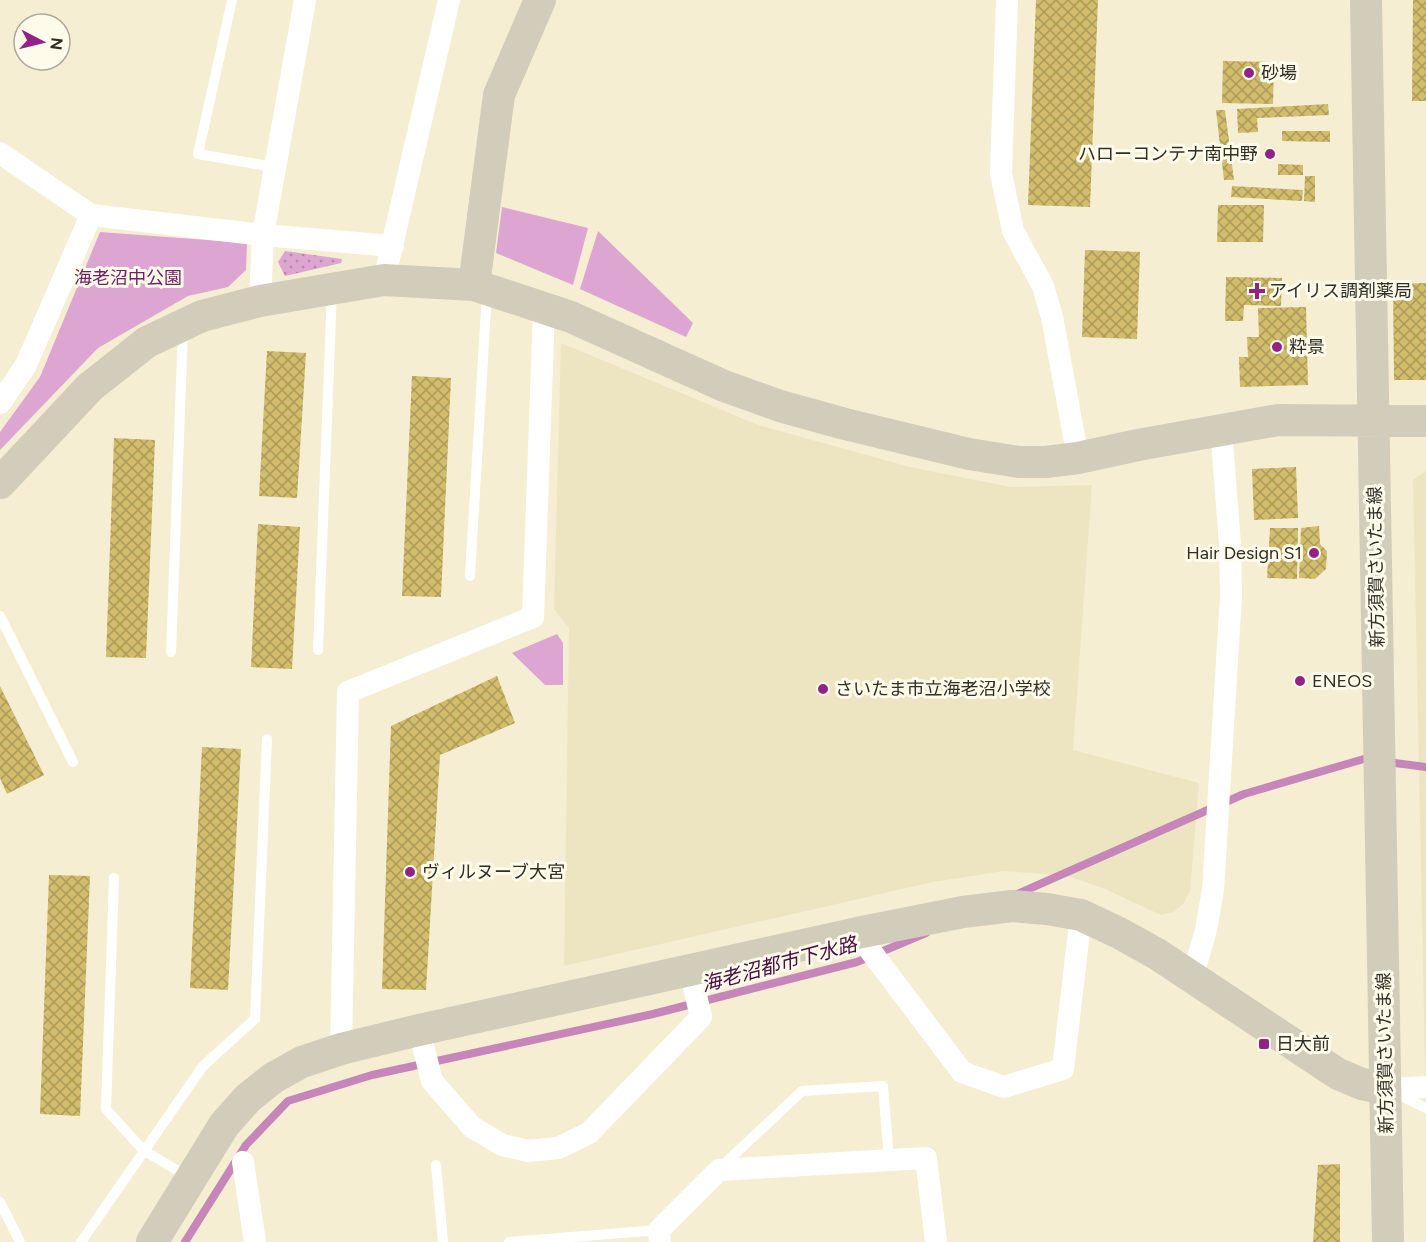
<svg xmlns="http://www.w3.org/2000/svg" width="1426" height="1242" font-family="Figtree,'Noto Sans JP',sans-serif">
	<defs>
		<pattern id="garden-dots" width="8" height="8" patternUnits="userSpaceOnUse" patternTransform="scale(1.5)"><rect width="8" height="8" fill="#dda5d1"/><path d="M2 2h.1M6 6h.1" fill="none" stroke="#b487a9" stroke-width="1.8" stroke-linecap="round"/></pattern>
		<pattern id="building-cross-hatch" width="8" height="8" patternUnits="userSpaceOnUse" patternTransform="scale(1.5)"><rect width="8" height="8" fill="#d2bd6c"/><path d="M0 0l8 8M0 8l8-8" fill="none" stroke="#ab9a59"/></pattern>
	</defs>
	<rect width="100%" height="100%" fill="#f5eed3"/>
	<path fill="#ede4c2" d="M561 343 758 425 910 467 1011 487 1092 485 1073 750 1199 783 1190 891 1184 903 1174 912 1161 915 1105 889 1068 876 1004 871 933 882 564 966 569 628 554 609Z
		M1426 471V1107L1413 480Z"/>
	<path fill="#dda5d1" d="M502 207 588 228 573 285 496 253Z
		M598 231 693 323 686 337 580 289Z
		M100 232 247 243 246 270 228 287 188 296 98 348 0 450V432L40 377Z
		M557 634 563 643V685H545L512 653Z"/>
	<path fill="url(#garden-dots)" d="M285 251 342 259 341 263 285 276 278 262Z"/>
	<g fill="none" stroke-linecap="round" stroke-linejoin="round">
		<path stroke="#c686ba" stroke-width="8" d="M1015 895 1244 794 1364 759 1426 767
			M185 1242 246 1145 288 1101 372 1075 653 1014 857 962 926 933"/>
	</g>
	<path fill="url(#building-cross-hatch)" d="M1036 0H1098L1090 207 1028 205Z
		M1413 0H1426V101H1412Z
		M1223 61 1274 62 1273 104 1222 103Z
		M1328 104 1329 115 1257 118 1258 132 1238 133 1237 109Z
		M1216 110H1225L1234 180H1224Z
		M1282 131H1330V142L1282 141Z
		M1278 164 1303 165V175H1278Z
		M1305 176H1315V202L1304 201Z
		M1232 186 1303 190 1302 201 1231 197Z
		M1218 205H1264L1263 242H1217Z
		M1085 250 1140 252 1137 339 1082 337Z
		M1226 277 1282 278 1281 306 1244 305 1243 321H1225Z
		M1426 283V380H1394L1393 284Z
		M1306 307 1308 385 1240 387 1239 357H1248L1247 337H1259L1258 308Z
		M267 351 306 353 297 498 259 496Z
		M412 376 451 378 441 597 402 596Z
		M114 438 155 440 146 658 106 657Z
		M1296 467 1298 518 1254 520 1252 469Z
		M258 524 300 527 292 669 251 667Z
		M1319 526 1320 544 1327 551 1326 569 1315 579 1299 578 1301 528Z
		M1270 528H1298L1297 579 1267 578Z
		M497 676 515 723 440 755 426 990 382 989 391 726Z
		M0 686 44 775 7 794 0 778Z
		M202 747 241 749 228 990 190 988Z
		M49 875 90 876 80 1116 40 1114Z
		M1340 1164V1242H1313L1318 1165Z"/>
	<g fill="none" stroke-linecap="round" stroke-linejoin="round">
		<path stroke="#fff" stroke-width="10" d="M232 0 198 154 274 167
			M470 576 487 292
			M0 616 73 762
			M318 650 332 290
			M171 652 183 329
			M114 878 106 1109 143 1150 190 1178
			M1397 1094 1426 1108
			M436 1165 443 1242
			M721 1167 802 1091 883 1086 889 1160
			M0 1202 20 1242
			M81 1242 203 1066 255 1019 267 739
			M509 1242 659 1230"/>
		<path stroke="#fff" stroke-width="22" d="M1007 0 1001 173 1013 231 1043 286 1052 317 1078 458
			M0 153 91 215 263 235 393 246
			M384 280 449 0
			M260 301 263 235 305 0
			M0 403 26 365 91 215
			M857 933 962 1072 1004 1087 1063 1069 1081 915
			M1192 978 1206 930 1213 890 1231 596 1230 544 1221 429
			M419 1030 432 1081 472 1127 502 1145 528 1151 558 1148 589 1133 701 1017 690 970
			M341 1049 348 692 533 617 544 308
			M1385 1089 1426 1087
			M243 1162 255 1242
			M660 1242 659 1230 719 1170 926 1158 936 1242"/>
		<path stroke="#d2cdba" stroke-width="32" d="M1366 0 1388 1242
			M474 285 499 95 540 0
			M0 483 90 387 147 342 202 316 260 301 384 280 474 285 571 317 724 386 780 406 845 424 969 454 1019 462H1046L1078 458 1138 445 1278 420 1426 421
			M152 1242 224 1125 248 1098 273 1078 302 1062 341 1049 419 1030 857 933 963 912 1012 906 1047 909 1081 915 1119 933 1157 954 1338 1074 1362 1084 1385 1089"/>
	</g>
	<g fill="#922384" stroke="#fffbeb" stroke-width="2">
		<circle cx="1249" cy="73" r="6"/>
		<circle cx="1270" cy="154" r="6"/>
		<path d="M1254 282h6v6h6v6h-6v6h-6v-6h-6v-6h6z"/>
		<circle cx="1277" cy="347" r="6"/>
		<circle cx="1314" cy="553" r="6"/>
		<circle cx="1300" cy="681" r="6"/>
		<circle cx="823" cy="689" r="6"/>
		<circle cx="410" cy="872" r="6"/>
		<rect x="1258" y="1038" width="12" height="12" rx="3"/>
	</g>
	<g text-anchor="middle" stroke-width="6" stroke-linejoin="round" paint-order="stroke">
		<g font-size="18" fill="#312e24" stroke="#fffbeb" text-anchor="start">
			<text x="1261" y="79">砂場</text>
			<text x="1258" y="160" text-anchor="end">ハローコンテナ南中野</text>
			<text x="1269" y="297">アイリス調剤薬局</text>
			<text x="1289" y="353">粋景</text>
			<text x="1302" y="559" text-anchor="end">Hair Design S1</text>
			<text x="1312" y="687">ENEOS</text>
			<text x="835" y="695">さいたま市立海老沼小学校</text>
			<text x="422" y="878">ヴィルヌーブ大宮</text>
			<text x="1276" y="1050">日大前</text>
		</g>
		<g font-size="18" fill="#6f2365" stroke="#fffbeb">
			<text x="128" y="284">海老沼中公園</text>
		</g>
		<g font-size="18" fill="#312e24" stroke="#fffbeb">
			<text transform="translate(1376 567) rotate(-91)" y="6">新方須賀さいたま線</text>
			<text transform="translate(1385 1053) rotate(-91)" y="6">新方須賀さいたま線</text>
		</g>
		<g font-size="20" font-style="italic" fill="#470d40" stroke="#fffbeb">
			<text transform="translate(779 964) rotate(-15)" y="7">海老沼都市下水路</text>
		</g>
	</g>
	<g transform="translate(42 42) rotate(97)"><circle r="28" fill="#fffbeb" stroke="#ada99b" stroke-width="1.5"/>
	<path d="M0-4.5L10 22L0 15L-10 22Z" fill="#922384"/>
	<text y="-9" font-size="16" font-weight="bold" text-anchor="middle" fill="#312e24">N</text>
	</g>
</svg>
